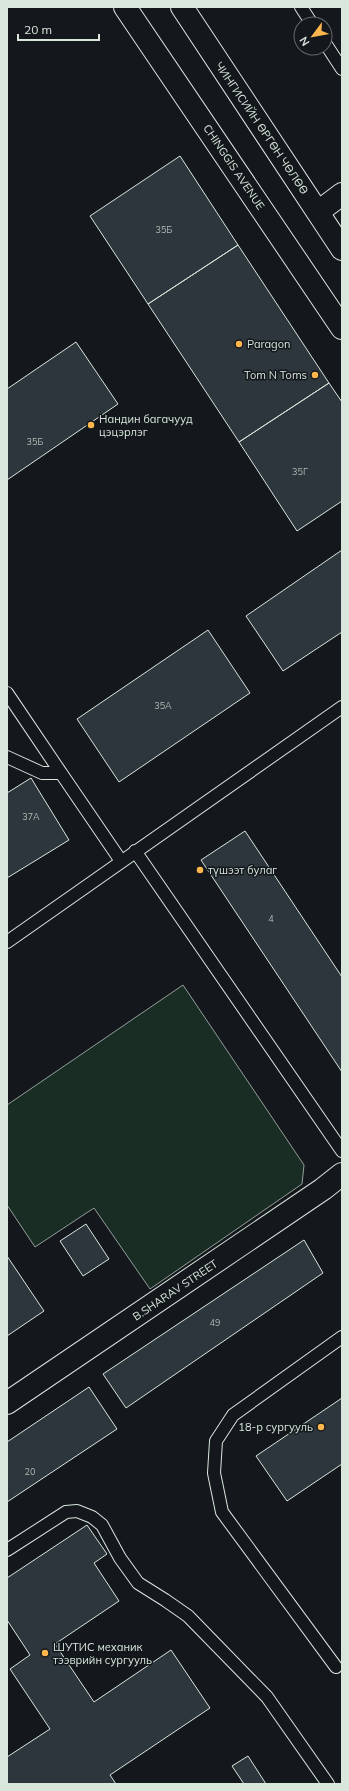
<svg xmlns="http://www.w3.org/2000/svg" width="349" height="1791" font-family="Mulish,sans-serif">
	<rect width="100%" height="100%" fill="#14181c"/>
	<path fill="#1a2d24" stroke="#939e99" d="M183 985 304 1165 302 1184 150 1289 94 1208 35 1247 7 1205V1105Z"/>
	<path fill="#2c363c" stroke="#d8e6dc" d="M180 156 238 245 148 304 90 216Z
		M238 245 329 383 239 442 148 304Z
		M76 342 118 404 7 480V389Z
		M329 383 342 402V501L297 531 239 442Z
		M342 550V632L283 671 246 616Z
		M208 630 250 693 119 782 77 719Z
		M31 778 69 840 7 878V793Z
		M245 831 342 977V1072L201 860Z
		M86 1224 109 1259 83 1276 60 1241Z
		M304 1240 323 1273 126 1408 103 1374Z
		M7 1256 44 1311 7 1336Z
		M89 1387 117 1429 7 1502V1442Z
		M342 1398V1464L287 1501 256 1456Z
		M87 1525 107 1554 94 1563 119 1601 55 1644 94 1702 171 1650 210 1708 110 1775 116 1784H7V1757L50 1729 10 1669 30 1655 7 1620V1578Z
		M248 1756 266 1784H244L232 1766Z"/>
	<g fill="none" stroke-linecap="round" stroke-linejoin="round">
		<defs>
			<path id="lane" d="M301 7 312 24
				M325 43 342 69
				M7 693 61 773
				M7 757 42 773H61L121 861
				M135 851 342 1151
				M7 942 342 707
				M7 1550 66 1512 77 1511 92 1517 102 1525 120 1558 138 1583 165 1600 188 1616 267 1697 328 1784
				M336 1667 222 1512 214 1473 216 1441 233 1415 342 1337"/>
			<path id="street" d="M318 212 342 194
				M7 1403 323 1189 342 1174"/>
			<path id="highway" d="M125 7 342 328
				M182 7 342 249"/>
		</defs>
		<use href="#lane" stroke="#d8e6dc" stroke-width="14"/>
		<use href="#street" stroke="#d8e6dc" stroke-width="24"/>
		<use href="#highway" stroke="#d8e6dc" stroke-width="24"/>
		<use href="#lane" stroke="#14181c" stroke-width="12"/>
		<use href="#street" stroke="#14181c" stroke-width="22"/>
		<use href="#highway" stroke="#14181c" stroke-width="22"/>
	</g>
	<g fill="#ffb74d" stroke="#14181c" stroke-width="1.5">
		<circle cx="239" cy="344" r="4"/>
		<circle cx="315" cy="375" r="4"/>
		<circle cx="91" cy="425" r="4"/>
		<circle cx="200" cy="870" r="4"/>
		<circle cx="321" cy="1427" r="4"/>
		<circle cx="45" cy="1653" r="4"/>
	</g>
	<g text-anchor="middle" stroke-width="3" stroke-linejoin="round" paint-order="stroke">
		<g font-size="9" fill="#adbab4">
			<text x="164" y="233">35Б</text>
			<text x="35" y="445">35Б</text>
			<text x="300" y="475">35Г</text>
			<text x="163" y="709">35А</text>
			<text x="31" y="820">37А</text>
			<text x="271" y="922">4</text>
			<text x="215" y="1326">49</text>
			<text x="30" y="1475">20</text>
		</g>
		<g font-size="11" fill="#d8e6dc" stroke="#14181c">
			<text transform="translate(262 128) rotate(56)" y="4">ЧИНГИСИЙН ӨРГӨН ЧӨЛӨӨ</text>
			<text transform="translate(234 167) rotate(56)" y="4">CHINGGIS AVENUE</text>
			<text transform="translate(175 1290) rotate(-34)" y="4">B.SHARAV STREET</text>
		</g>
		<g font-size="11" fill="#d8e6dc" stroke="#14181c" text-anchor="start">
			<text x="247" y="348">Paragon</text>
			<text x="307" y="379" text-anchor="end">Tom N Toms</text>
			<text x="99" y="423">Нандин багачууд<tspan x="99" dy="13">цэцэрлэг</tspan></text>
			<text x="208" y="874">түшээт булаг</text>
			<text x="313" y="1431" text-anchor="end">18-р сургууль</text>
			<text x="53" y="1651">ШУТИС механик<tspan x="53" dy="13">тээврийн сургууль</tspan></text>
		</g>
	</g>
	<rect width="349" height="1791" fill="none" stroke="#d8e6dc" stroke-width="16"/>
	<g transform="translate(313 36) rotate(238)"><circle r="19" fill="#14181c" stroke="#626a69"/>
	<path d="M0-3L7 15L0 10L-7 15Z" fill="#ffb74d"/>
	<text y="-6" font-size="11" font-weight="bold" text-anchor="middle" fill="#d8e6dc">N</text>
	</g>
	<path d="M18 34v6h81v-6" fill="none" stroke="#d8e6dc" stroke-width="2"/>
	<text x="24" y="34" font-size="12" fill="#d8e6dc" stroke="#14181c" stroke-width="3" paint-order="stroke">20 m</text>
</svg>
